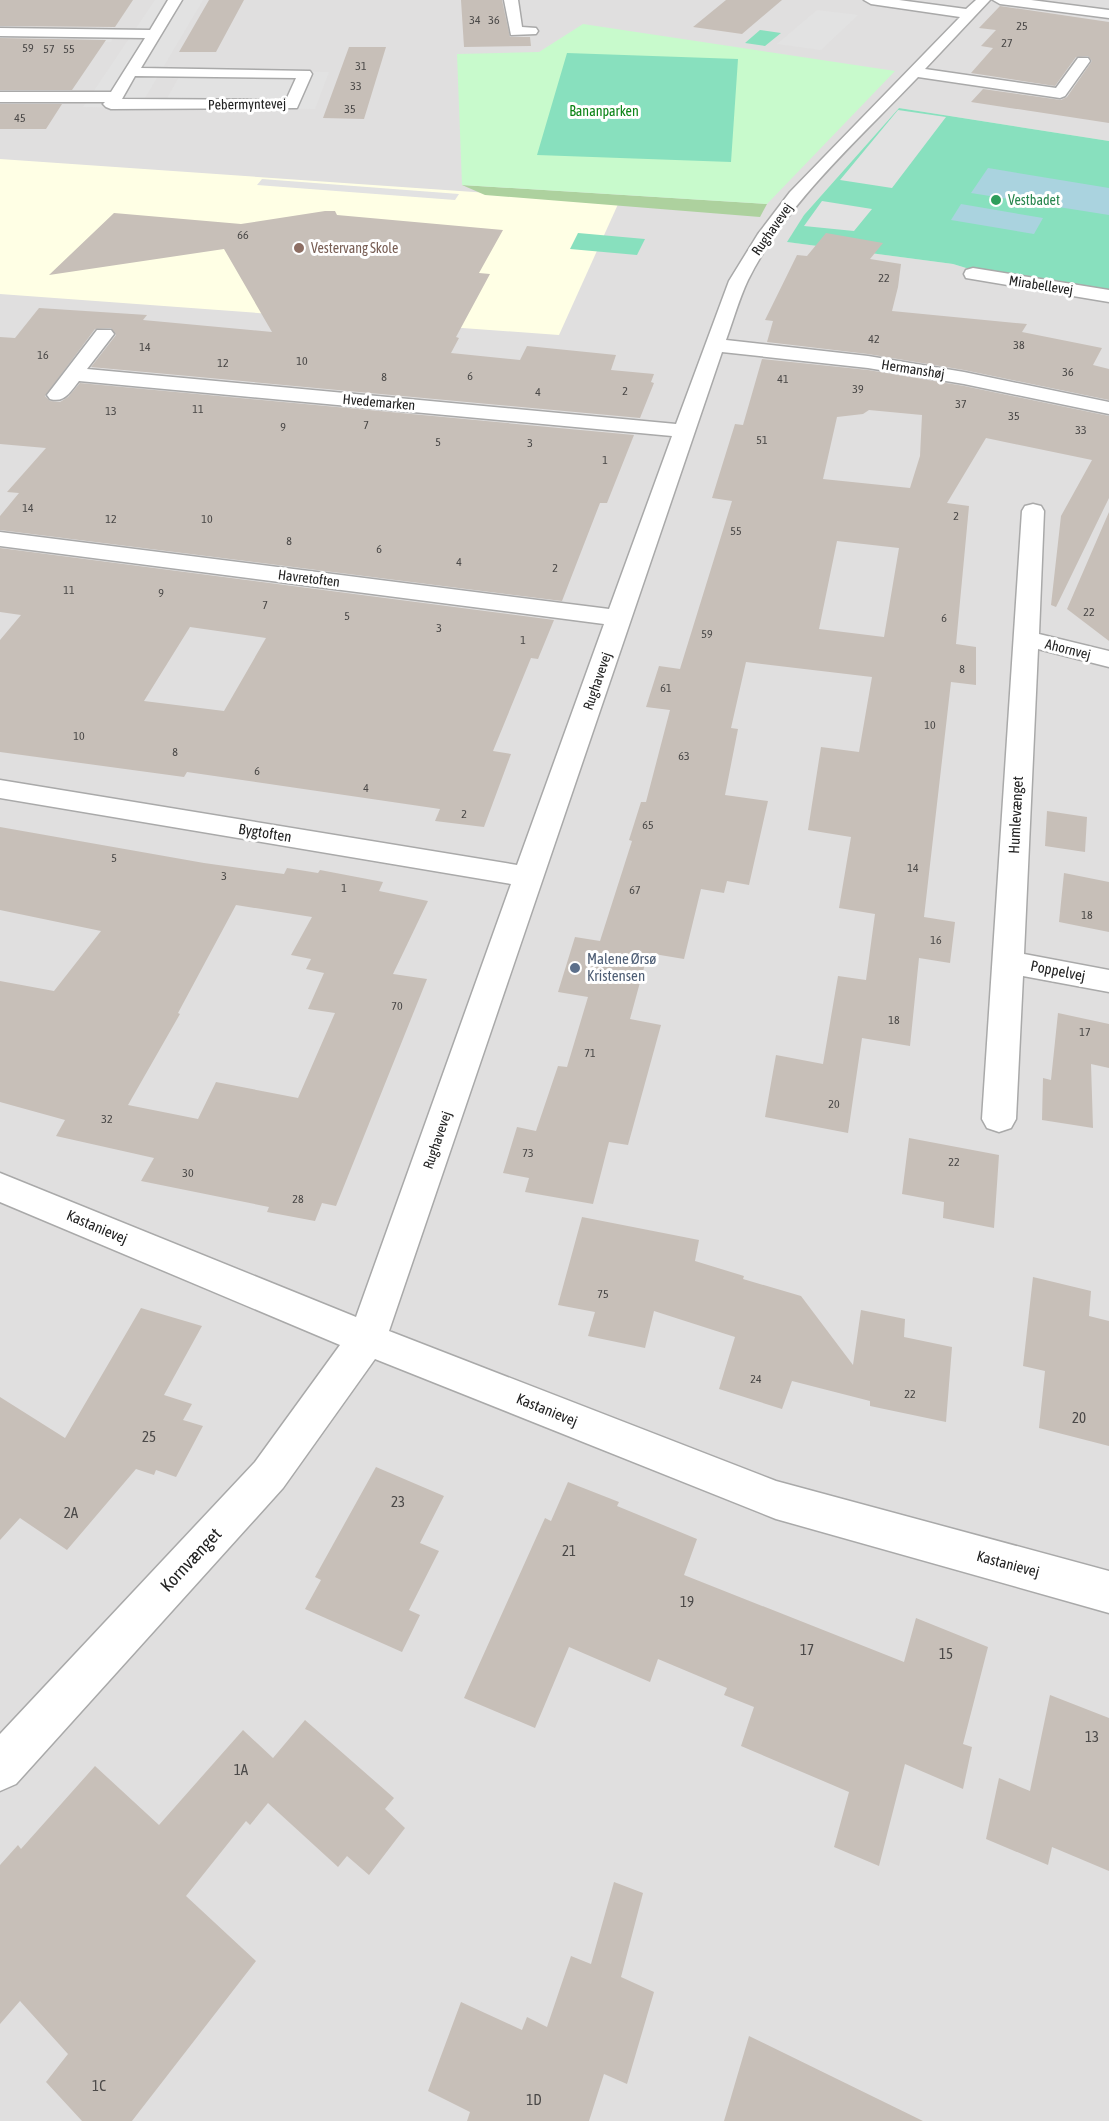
<svg xmlns="http://www.w3.org/2000/svg" width="1109" height="2121" font-family="'Asap Condensed',sans-serif">
	<rect width="100%" height="100%" fill="#f2efe9"/>
	<path fill="#e0dfdf" d="M0 0H1109V141L899 108 804 215 788 242 953 264 976 271 1109 291V2121H0Z"/>
	<path fill="#ffffe5" d="M0 159 619 202 559 335 0 294Z"/>
	<path fill="#add19e" d="M462 185 767 204 760 217 485 195Z"/>
	<path fill="#c8facc" d="M583 24 895 71 767 204 462 185 457 54 539 52Z"/>
	<path fill="#88e0be" d="M760 30 781 33 765 46 745 43Z
		M567 53 738 59 731 162 537 155Z
		M899 108 1109 141V291L976 271 953 264 787 242 804 215Z
		M578 233 645 239 637 255 570 249Z"/>
	<path fill="#e2e2e2" d="M155 0H203L139 108 83 107Z
		M817 10 858 15 821 50 777 44Z
		M0 27 120 28 111 42 0 41Z
		M183 70 329 72 315 109 162 107Z
		M898 110 946 117 892 188 840 180Z
		M262 179 459 194 455 200 257 185Z
		M822 201 872 209 854 231 804 226Z"/>
	<path fill="#aad3df" d="M988 168 1109 188V215L971 193Z
		M961 204 1043 218 1034 234 951 220Z"/>
	<path fill="#c7bfb8" fill-rule="evenodd" d="M0 0H133L115 27 0 26Z
		M209 0H244L216 52H179Z
		M461 0H502L510 37H530L531 46 464 47Z
		M726 0H782L742 34 693 27Z
		M1000 6 1109 22V123L971 102 983 89 1061 100 1067 97 1092 61 1088 56 1076 57 1055 86 971 73 993 48 981 46 996 30 979 28Z
		M0 38 106 40 72 90H0Z
		M349 47H386L364 119 323 118Z
		M0 104H62L46 129H0Z
		M325 211H335L337 215 503 230 479 273 490 274 456 337 459 338 451 353 520 360 527 346 616 355 611 370 654 374 651 382 654 383 640 418 91 367 116 335 111 328 95 329 45 396 50 401 60 402 68 397 80 383 634 435 607 503H600L562 601 0 530V516L19 493 7 492 46 448 0 444V337L15 338 39 308 147 315 143 320 272 332 224 249 49 275 114 213 241 224Z
		M826 233 883 243 870 259 901 264 898 287 892 311 1027 324 1022 332 1102 348 1093 365 1109 369V400L964 370 868 354 767 342 773 321 765 320 797 255 807 256Z
		M762 359 868 370 964 386 1109 416V498L1056 607 1051 605 1061 516 1092 460 986 438 947 503 969 506 956 644 976 647V685L951 682 924 917 955 922 950 963 919 958 910 1046 862 1038 848 1133 765 1117 776 1055 823 1064 838 976 866 980 875 914 839 908 851 837 808 830 821 747 859 752 872 677 746 662 731 728 738 729 725 795 768 801 749 885 727 881 724 893 701 889 684 959 648 953 630 1019 661 1025 628 1145 609 1142 593 1204 525 1192 529 1178 503 1173 517 1127 536 1131 558 1066 567 1067 588 997 558 992 575 937 600 941 632 841 629 840 641 802H646L670 710 646 707 659 666 680 669 732 501 712 498 735 424 743 425ZM869 410 922 415 920 456 910 488 823 479 837 417 863 414ZM837 541 899 548 884 637 819 629Z
		M1109 512V641L1067 609Z
		M0 548 554 620 538 659 531 658 493 751 511 754 484 827 435 821 440 809 187 772 184 777 0 752V640L21 615 0 612ZM190 627 266 638 224 711 144 701Z
		M1047 811 1087 817 1085 852 1045 846Z
		M0 827 204 863 284 874 287 868 318 873 320 870 383 882 379 891 428 901 393 974 427 979 336 1206 322 1203 315 1221 267 1212 269 1207 141 1181 154 1158 56 1136 65 1120 0 1102V981L54 991 101 931 0 910ZM236 905 312 917 291 955 311 959 306 969 324 973 308 1009 335 1013 298 1098 216 1082 198 1119 128 1105 180 1014 178 1013Z
		M1064 873 1109 882V932L1059 922Z
		M1058 1013 1109 1024V1068L1091 1064 1093 1128 1042 1120 1043 1078 1051 1080Z
		M909 1138 999 1155 994 1228 943 1218 944 1202 902 1194Z
		M582 1217 699 1240 695 1261 744 1276 743 1279 801 1296 853 1365 861 1310 905 1319 904 1337 952 1347 946 1422 870 1406V1401L792 1381 782 1409 719 1389 735 1337 654 1311 645 1348 588 1336 595 1312 558 1305Z
		M1033 1277 1091 1291 1089 1316 1109 1321V1446L1039 1428 1045 1371 1023 1366Z
		M141 1308 202 1326 164 1395 192 1404 183 1420 203 1426 176 1477 156 1470 154 1475 136 1469 67 1550 20 1518 0 1540V1397L65 1438Z
		M376 1467 444 1496 420 1543 439 1551 409 1610 420 1615 402 1652 305 1609 321 1580 315 1577Z
		M568 1482 619 1502 617 1506 697 1539 684 1575 904 1662 916 1618 988 1647 963 1744 972 1747 963 1789 905 1764 879 1866 834 1847 849 1792 741 1746 754 1707 724 1695 727 1688 658 1659 650 1682 569 1647 535 1728 464 1698 545 1518 551 1521Z
		M1050 1695 1109 1718V1871L1052 1847 1048 1865 986 1839 999 1778 1030 1791Z
		M305 1720 394 1798 385 1809 405 1828 369 1875 347 1856 338 1867 268 1803 250 1825 246 1821 186 1896 256 1961 132 2121H82L46 2082 68 2054 20 2001 0 2024V1865L18 1845 21 1849 95 1766 159 1825 243 1730 273 1758Z
		M614 1882 643 1893 621 1977 654 1992 627 2084 604 2074 589 2121H467L470 2112 428 2091 461 2002 522 2030 527 2017 547 2027 571 1956 591 1964Z
		M749 2036 923 2121H724Z"/>
	<g fill="none" stroke-linecap="round" stroke-linejoin="round">
		<defs>
			<path id="minor" d="M168 0H182L141 68 310 71 312 74 297 108 111 109 106 107 103 104 105 102H0V92H111L145 38 0 36V28L150 30ZM135 76 296 78 286 100 122 99Z
				M504 0H518L522 27 536 28 538 31 536 34 511 35Z
				M864 0H899L966 9 976 0H990L925 69 1056 88 1078 58H1088L1090 61 1065 96 1060 98 918 77C859 139 786 203 748 280 739 299 733 321 726 340L868 356 964 372 1109 402V414L964 384 868 368 722 352 389 1331 776 1481 1109 1571V1613L776 1519 375 1359 283 1488 16 1784 0 1791V1734L255 1462 340 1345 0 1202V1173L356 1317 511 884 0 798V780L517 865 604 624 0 546V532L609 609 672 436 79 381C70 392 65 403 50 399L47 395 97 330H111L114 334 87 369 676 424 729 281 758 234 790 192 960 17 871 4Z
				M993 0H1031L1109 10V18L1000 4Z
				M973 268 1109 290V302L966 278 964 274 966 270Z
				M1033 504 1041 506 1044 511 1039 634 1109 651V667L1038 649 1024 954 1109 970V992L1023 976 1016 1119 1011 1128 999 1132 987 1128 982 1119 1022 511 1025 506Z"/>
		</defs>
		<use href="#minor" stroke="#a9a9a9" stroke-width="3"/>
		<use href="#minor" fill="#fff" fill-rule="evenodd"/>
	</g>
	<circle fill="#2e9e5b" stroke="#fff" stroke-width="2" cx="996" cy="200" r="6"/>
	<circle fill="#8d6e63" stroke="#fff" stroke-width="2" cx="299" cy="248" r="6"/>
	<circle fill="#5c6f8a" stroke="#fff" stroke-width="2" cx="575" cy="968" r="6"/>
	<g text-anchor="middle" stroke-width="6" stroke-linejoin="round" paint-order="stroke">
		<g font-size="12" fill="#4b4948">
			<text x="475" y="24">34</text>
			<text x="494" y="24">36</text>
			<text x="1022" y="30">25</text>
			<text x="1007" y="47">27</text>
			<text x="28" y="52">59</text>
			<text x="49" y="53">57</text>
			<text x="69" y="53">55</text>
			<text x="361" y="70">31</text>
			<text x="356" y="90">33</text>
			<text x="350" y="113">35</text>
			<text x="20" y="122">45</text>
			<text x="243" y="239">66</text>
			<text x="884" y="282">22</text>
			<text x="874" y="343">42</text>
			<text x="1019" y="349">38</text>
			<text x="145" y="351">14</text>
			<text x="43" y="359">16</text>
			<text x="302" y="365">10</text>
			<text x="223" y="367">12</text>
			<text x="1068" y="376">36</text>
			<text x="470" y="380">6</text>
			<text x="384" y="381">8</text>
			<text x="783" y="383">41</text>
			<text x="858" y="393">39</text>
			<text x="625" y="395">2</text>
			<text x="538" y="396">4</text>
			<text x="961" y="408">37</text>
			<text x="198" y="413">11</text>
			<text x="111" y="415">13</text>
			<text x="1014" y="420">35</text>
			<text x="366" y="429">7</text>
			<text x="283" y="431">9</text>
			<text x="1081" y="434">33</text>
			<text x="762" y="444">51</text>
			<text x="438" y="446">5</text>
			<text x="530" y="447">3</text>
			<text x="605" y="464">1</text>
			<text x="28" y="512">14</text>
			<text x="956" y="520">2</text>
			<text x="111" y="523">12</text>
			<text x="207" y="523">10</text>
			<text x="736" y="535">55</text>
			<text x="289" y="545">8</text>
			<text x="379" y="553">6</text>
			<text x="459" y="566">4</text>
			<text x="555" y="572">2</text>
			<text x="69" y="594">11</text>
			<text x="161" y="597">9</text>
			<text x="265" y="609">7</text>
			<text x="1089" y="616">22</text>
			<text x="347" y="620">5</text>
			<text x="944" y="622">6</text>
			<text x="439" y="632">3</text>
			<text x="707" y="638">59</text>
			<text x="523" y="644">1</text>
			<text x="962" y="673">8</text>
			<text x="666" y="692">61</text>
			<text x="930" y="729">10</text>
			<text x="79" y="740">10</text>
			<text x="175" y="756">8</text>
			<text x="684" y="760">63</text>
			<text x="257" y="775">6</text>
			<text x="366" y="792">4</text>
			<text x="464" y="818">2</text>
			<text x="648" y="829">65</text>
			<text x="114" y="862">5</text>
			<text x="913" y="872">14</text>
			<text x="224" y="880">3</text>
			<text x="344" y="892">1</text>
			<text x="635" y="894">67</text>
			<text x="1087" y="919">18</text>
			<text x="936" y="944">16</text>
			<text x="397" y="1010">70</text>
			<text x="894" y="1024">18</text>
			<text x="1085" y="1036">17</text>
			<text x="590" y="1057">71</text>
			<text x="834" y="1108">20</text>
			<text x="107" y="1123">32</text>
			<text x="528" y="1157">73</text>
			<text x="954" y="1166">22</text>
			<text x="188" y="1177">30</text>
			<text x="298" y="1203">28</text>
			<text x="603" y="1298">75</text>
			<text x="756" y="1383">24</text>
			<text x="910" y="1398">22</text>
		</g>
		<g font-size="14" fill="#222" stroke="#fff">
			<text transform="translate(247 104) rotate(-1)" y="5">Pebermyntevej</text>
			<text transform="translate(772 229) rotate(-55)" y="5">Rughavevej</text>
			<text transform="translate(1041 285) rotate(9)" y="5">Mirabellevej</text>
			<text transform="translate(913 369) rotate(9)" y="5">Hermanshøj</text>
			<text transform="translate(379 402) rotate(5)" y="5">Hvedemarken</text>
			<text transform="translate(309 578) rotate(7)" y="5">Havretoften</text>
			<text transform="translate(1068 649) rotate(14)" y="5">Ahornvej</text>
			<text transform="translate(597 681) rotate(-71)" y="5">Rughavevej</text>
			<text transform="translate(437 1140) rotate(-71)" y="5">Rughavevej</text>
		</g>
		<g font-size="14" fill="#0c8416" stroke="#fff">
			<text x="604" y="116">Bananparken</text>
		</g>
		<g font-size="14" fill="#27864d" stroke="#fff" text-anchor="start">
			<text x="1008" y="205">Vestbadet</text>
		</g>
		<g font-size="14" fill="#785e54" stroke="#fff" text-anchor="start">
			<text x="311" y="253">Vestervang Skole</text>
		</g>
		<g font-size="15" fill="#222" stroke="#fff">
			<text transform="translate(1016 815) rotate(-87)" y="5">Humlevænget</text>
			<text transform="translate(265 833) rotate(9)" y="5">Bygtoften</text>
			<text transform="translate(1058 971) rotate(11)" y="5">Poppelvej</text>
			<text transform="translate(97 1227) rotate(23)" y="5">Kastanievej</text>
			<text transform="translate(547 1410) rotate(22)" y="5">Kastanievej</text>
			<text transform="translate(1008 1564) rotate(15)" y="5">Kastanievej</text>
		</g>
		<g font-size="15" fill="#4e5e75" stroke="#fff" text-anchor="start">
			<text x="587" y="964">Malene Ørsø<tspan x="587" dy="17">Kristensen</tspan></text>
		</g>
		<g font-size="15" fill="#4b4948">
			<text x="1079" y="1423">20</text>
			<text x="149" y="1442">25</text>
			<text x="398" y="1507">23</text>
			<text x="71" y="1518">2A</text>
			<text x="569" y="1556">21</text>
			<text x="687" y="1607">19</text>
			<text x="807" y="1655">17</text>
			<text x="946" y="1659">15</text>
			<text x="1092" y="1742">13</text>
			<text x="241" y="1775">1A</text>
			<text x="99" y="2091">1C</text>
			<text x="534" y="2105">1D</text>
		</g>
		<g font-size="18" fill="#222" stroke="#fff">
			<text transform="translate(191 1560) rotate(-47)" y="6">Kornvænget</text>
		</g>
	</g>
</svg>
